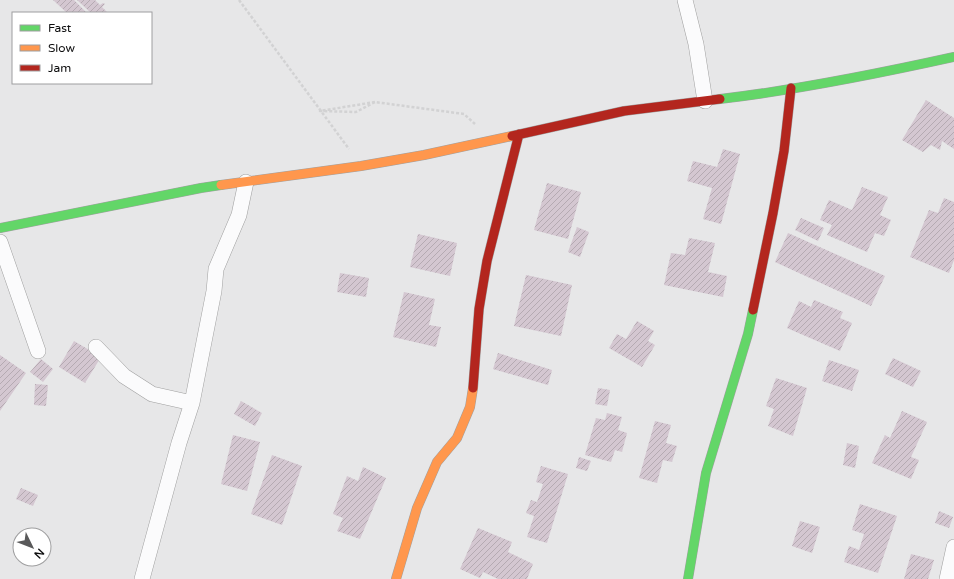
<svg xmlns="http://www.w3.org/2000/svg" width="954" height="579" font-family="'Varela Round',sans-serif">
	<defs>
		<pattern id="building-hatch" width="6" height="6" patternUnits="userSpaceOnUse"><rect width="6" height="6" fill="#d4c7d1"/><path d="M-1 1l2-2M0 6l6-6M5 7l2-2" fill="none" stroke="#b5aab2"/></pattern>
	</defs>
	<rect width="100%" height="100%" fill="#e7e7e8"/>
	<path fill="url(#building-hatch)" d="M53 0H74L87 13H67Z
		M77 0H95L100 5 103 3 105 4 102 7 108 13H91Z
		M926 100 954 118V149L942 141 940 150 931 145 923 152 902 140Z
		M723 149 740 154 721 224 703 219 712 188 687 181 693 161 717 167Z
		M547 183 581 192 568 239 534 230Z
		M862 187 888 197 880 215 891 220 884 236 875 233 867 252 827 235 832 225 820 220 829 200 852 210Z
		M944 198 954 202V260L949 273 910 257 929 210 938 213Z
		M801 218 824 228 818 241 795 230Z
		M577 227 589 232 580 257 568 252Z
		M788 233 885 276 871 306 775 262Z
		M418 234 457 243 450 276 410 267Z
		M689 238 715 243 708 272 727 276 723 297 664 285 671 253 685 255Z
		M340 273 369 278 366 297 337 292Z
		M526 275 572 285 561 336 514 326Z
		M404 292 435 299 429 325 441 327 436 347 393 337Z
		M814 300 843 312 840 318 852 323 840 351 787 328 799 301 811 307Z
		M637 321 654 331 648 341 655 345 642 367 609 348 617 334 626 339Z
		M74 341 101 357 85 383 59 367Z
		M498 353 552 370 548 385 493 369Z
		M0 355 26 373 0 411Z
		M893 358 921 371 913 387 885 374Z
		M41 359 53 369 43 382 30 372Z
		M829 360 859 370 852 391 822 381Z
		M776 378 807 388 793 436 768 426 774 409 766 406Z
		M35 384 48 385 46 406 34 405Z
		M598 388 610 390 607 406 595 404Z
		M241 401 262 413 255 426 234 414Z
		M902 411 927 422 911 457 919 460 911 479 872 463 885 435 890 438Z
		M607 413 622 417 618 430 627 433 622 452 615 450 611 462 585 455 596 418 605 420Z
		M655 421 671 425 666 443 677 446 672 462 663 460 657 483 639 478Z
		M233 435 260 442 247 491 221 484Z
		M847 443 859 446 855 468 843 465Z
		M272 455 302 466 282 525 251 514Z
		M579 457 591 461 587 471 576 468Z
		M541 466 568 474 547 543 527 537 534 516 526 513 531 500 537 502 543 484 536 482Z
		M363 467 386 478 360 539 337 531 343 518 333 514 347 476 358 481Z
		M21 488 38 495 33 506 16 499Z
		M860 504 897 516 878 573 844 562 849 546 859 550 864 534 852 530Z
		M939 511 953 517 949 528 935 523Z
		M800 521 820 527 812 553 792 546Z
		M478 528 512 542 508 552 533 564 527 579H498L483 572 480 578 460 569Z
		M911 554 934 560 928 579H904Z"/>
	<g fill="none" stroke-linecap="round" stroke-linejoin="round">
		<defs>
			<path id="street" d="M685 0 696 44 705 101
				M0 242 38 351
				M96 347 124 376 152 394 192 403
				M142 579 179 443 192 403 214 291 216 269 239 215 246 182
				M947 579 954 547"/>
			<path id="fast" d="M720 99C798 90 877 74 954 57
				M0 228 201 188 221 185
				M688 579 706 473 748 334 753 310"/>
			<path id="slow" d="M221 185 361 166 424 155 512 136
				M396 579 417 508 437 462 457 438 470 407 473 388"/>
			<path id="jam" d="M512 136 624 111 720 99
				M753 310 773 213 784 151 791 88
				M473 388 479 309 487 261 519 134"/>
		</defs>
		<use href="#street" stroke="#a0a0a0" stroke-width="16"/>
		<use href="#fast" stroke="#a0a0a0" stroke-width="10"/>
		<use href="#slow" stroke="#a0a0a0" stroke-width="10"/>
		<use href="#jam" stroke="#a0a0a0" stroke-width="10"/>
		<path stroke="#d2d2d3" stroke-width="2.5" stroke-dasharray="3 2" stroke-linecap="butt" d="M239 0 349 149
			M375 102 320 111 356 112 375 102 464 114 475 124"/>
		<use href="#street" stroke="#fbfbfc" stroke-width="15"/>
		<use href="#fast" stroke="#63d668" stroke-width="9"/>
		<use href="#slow" stroke="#ff974d" stroke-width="9"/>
		<use href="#jam" stroke="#b3261e" stroke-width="9"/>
	</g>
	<rect x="12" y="12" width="140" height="72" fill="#ffffff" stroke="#9e9e9f"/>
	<rect x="20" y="25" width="20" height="6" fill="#63d668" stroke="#9e9e9f"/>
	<text x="48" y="32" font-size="12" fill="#0d0d0e">Fast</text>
	<rect x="20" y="45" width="20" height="6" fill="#ff974d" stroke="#9e9e9f"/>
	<text x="48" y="52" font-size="12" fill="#0d0d0e">Slow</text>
	<rect x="20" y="65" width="20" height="6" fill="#b3261e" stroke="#9e9e9f"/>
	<text x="48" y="72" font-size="12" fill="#0d0d0e">Jam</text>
	<g transform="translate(32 547) rotate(133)"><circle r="19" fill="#ffffff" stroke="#9e9e9f"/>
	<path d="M0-3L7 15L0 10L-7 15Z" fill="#59595a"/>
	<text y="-6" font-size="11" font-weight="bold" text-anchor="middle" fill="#0d0d0e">N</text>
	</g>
</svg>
